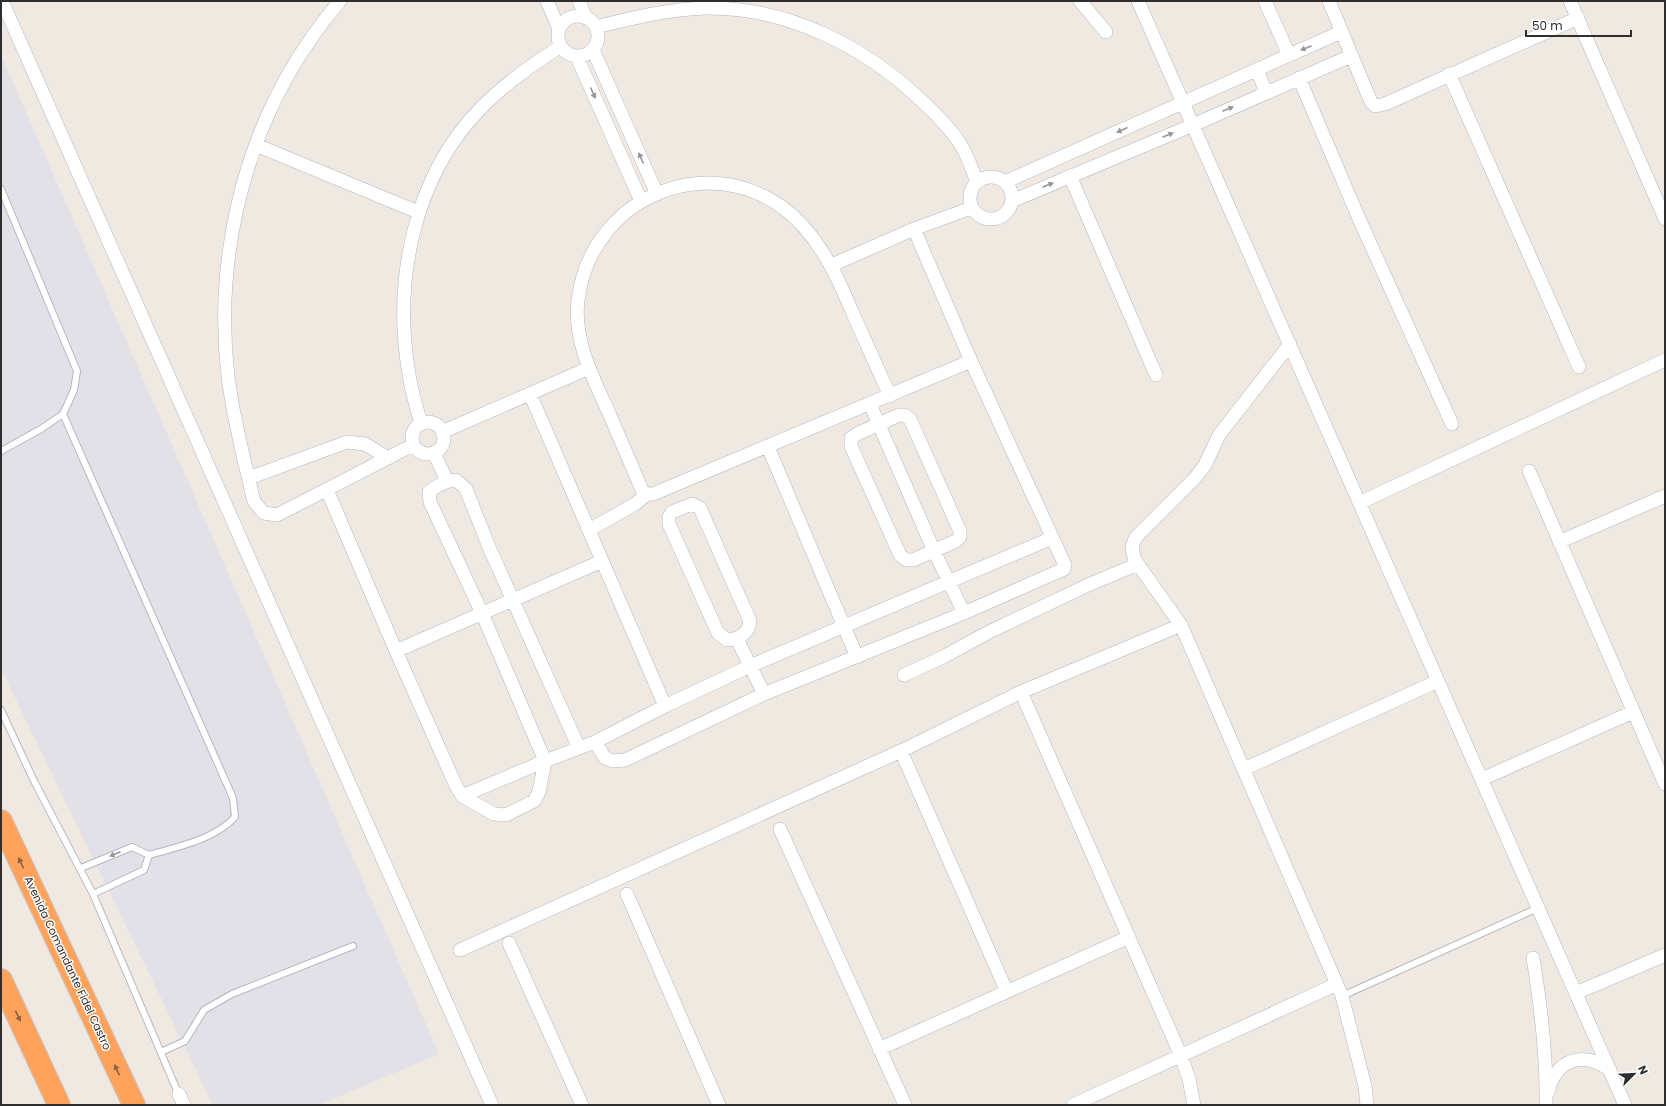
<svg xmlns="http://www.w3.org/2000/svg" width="1666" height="1106" font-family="Poppins,sans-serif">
	<rect width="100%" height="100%" fill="#efe9e1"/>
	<path fill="#e3e1e8" d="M1 55 439 1054 319 1105H213L1 669Z"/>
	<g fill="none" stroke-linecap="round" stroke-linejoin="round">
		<defs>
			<path id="service" d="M1 189 77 371 74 390 63 414 41 429 1 451
				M63 414 233 798 235 817C214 840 177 847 149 855L132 847 81 868
				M1 710 34 781 93 894 179 1095
				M93 894 144 870 149 855
				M1342 996 1538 908
				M161 1052 185 1041 204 1010 232 994 353 946"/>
			<path id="minor" d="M2 1 492 1105
				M340 1C238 120 202 285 239 437 242 452 246 468 250 484 251 489 252 496 254 501 256 505 261 509 264 513L277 515 413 445
				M547 1 559 29
				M579 1 586 18
				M1080 1 1106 32
				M1138 1 1625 1105
				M1265 1 1289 55
				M1329 1 1371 102 1375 106 1385 104 1578 18
				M1570 1 1665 219
				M558 36a20 20 0 1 1 40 0a20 20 0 1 1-40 0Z
				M596 27C632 18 669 9 706 8 788 7 866 47 923 102 937 115 951 129 961 145 968 157 972 169 977 182
				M593 50 657 194
				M577 57 641 201
				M1257 69 1266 93
				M1449 74 1579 367
				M1299 78 1360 221 1452 424
				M256 145 418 212
				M1070 176 1156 375
				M970 198a21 21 0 1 1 42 0a21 21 0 1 1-42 0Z
				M1005 182 1341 32
				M1012 201 1193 125 1351 56
				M832 265 914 229 971 208
				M1290 344 1219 435 1205 465 1196 477 1136 537C1131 546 1132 551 1135 560L1181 625 1342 996 1365 1086 1367 1105
				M530 394 665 706
				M890 396C878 369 866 343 854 316 840 283 827 253 803 226 726 142 592 189 578 300 573 340 593 378 609 413 620 439 631 464 642 490L647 494H653C759 450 865 406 971 361
				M870 404 934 551 964 613
				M899 415H904L910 419 960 531V537L956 541 913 560H906L900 555 851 446V438L859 433Z
				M412 438a16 16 0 1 1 32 0a16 16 0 1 1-32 0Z
				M421 424C417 408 411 391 409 374 393 282 413 178 480 109 504 84 532 65 561 46
				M442 432 589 368
				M768 447 857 657
				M434 453 447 481
				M1529 471 1665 784
				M249 478 347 442 365 444 388 458
				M327 490 396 651 456 786 462 796 494 814 506 815 534 801 539 792 545 761 482 613 430 502 429 492C437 485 445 481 456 480L466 489 489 547 579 748
				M1359 503 1665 360
				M692 504 700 508 750 621C749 634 738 639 727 640L718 633 669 524V517L672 512Z
				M589 530 635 504 647 494
				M1559 542 1665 496
				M737 639 764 694
				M396 651 602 561
				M904 675 943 657 989 632 1088 585 1138 564
				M1021 692 1181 1056 1189 1079 1194 1105
				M595 742 605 758 613 761 625 760 764 694 964 613 1064 569 1065 565 971 361 914 229
				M1244 769 1438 681
				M1482 779 1633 712
				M462 796 545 761 595 742 665 706 750 666 1052 538
				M780 829 905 1105
				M627 894 719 1105
				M509 943 582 1105
				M460 950 901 751
				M1533 958C1541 1007 1547 1056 1546 1105
				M1007 992 901 751 1021 692 1181 625
				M1576 993 1665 955
				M879 1049 1129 937
				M1548 1092C1556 1058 1584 1051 1610 1070
				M179 1094 184 1105
				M1073 1105 1337 984"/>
			<path id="motorway" d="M1 821 134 1105
				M1 980 59 1105"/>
		</defs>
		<use href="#service" stroke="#b4b7c1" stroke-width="8"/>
		<use href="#minor" stroke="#b4b7c1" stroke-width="14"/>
		<use href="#motorway" stroke="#c9c9c9" stroke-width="24"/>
		<use href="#service" stroke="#fff" stroke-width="6"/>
		<use href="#minor" stroke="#fff" stroke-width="13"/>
		<use href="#motorway" stroke="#ffa35c" stroke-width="22"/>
	</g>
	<defs><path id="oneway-solid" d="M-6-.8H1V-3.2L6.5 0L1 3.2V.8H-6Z"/></defs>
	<g fill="#969696">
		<use href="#oneway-solid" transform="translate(1306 48) rotate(157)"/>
		<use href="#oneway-solid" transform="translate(593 93) rotate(66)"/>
		<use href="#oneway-solid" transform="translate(1228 109) rotate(-23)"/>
		<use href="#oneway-solid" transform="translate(1122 130) rotate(156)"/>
		<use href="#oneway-solid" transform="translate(1168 135) rotate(-23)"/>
		<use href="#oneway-solid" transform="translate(641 158) rotate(-114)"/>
		<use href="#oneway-solid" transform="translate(1048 185) rotate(-23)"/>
		<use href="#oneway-solid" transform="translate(115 854) rotate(157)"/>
	</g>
	<g fill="#8c6343">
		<use href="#oneway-solid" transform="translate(21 863) rotate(-115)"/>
		<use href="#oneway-solid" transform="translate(18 1016) rotate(65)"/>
		<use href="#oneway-solid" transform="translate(117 1070) rotate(-115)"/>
	</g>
	<g text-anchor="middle" stroke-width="3" stroke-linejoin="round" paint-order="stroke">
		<g font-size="11" fill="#2e2e2e" stroke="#fff">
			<text transform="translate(68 963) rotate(65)" y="4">Avenida Comandante Fidel Castro</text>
		</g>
	</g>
	<rect width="1666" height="1106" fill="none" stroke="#2e2e2e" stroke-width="4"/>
	<g transform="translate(1634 1074) rotate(66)" stroke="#ffffff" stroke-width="3" paint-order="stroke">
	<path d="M0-3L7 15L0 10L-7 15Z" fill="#2e2e2e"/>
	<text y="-6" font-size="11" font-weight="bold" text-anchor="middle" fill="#2e2e2e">N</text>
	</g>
	<path d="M1526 30v6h105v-6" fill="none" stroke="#2e2e2e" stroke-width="2"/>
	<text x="1532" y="30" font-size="12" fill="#2e2e2e" stroke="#ffffff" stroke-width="3" paint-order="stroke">50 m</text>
</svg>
